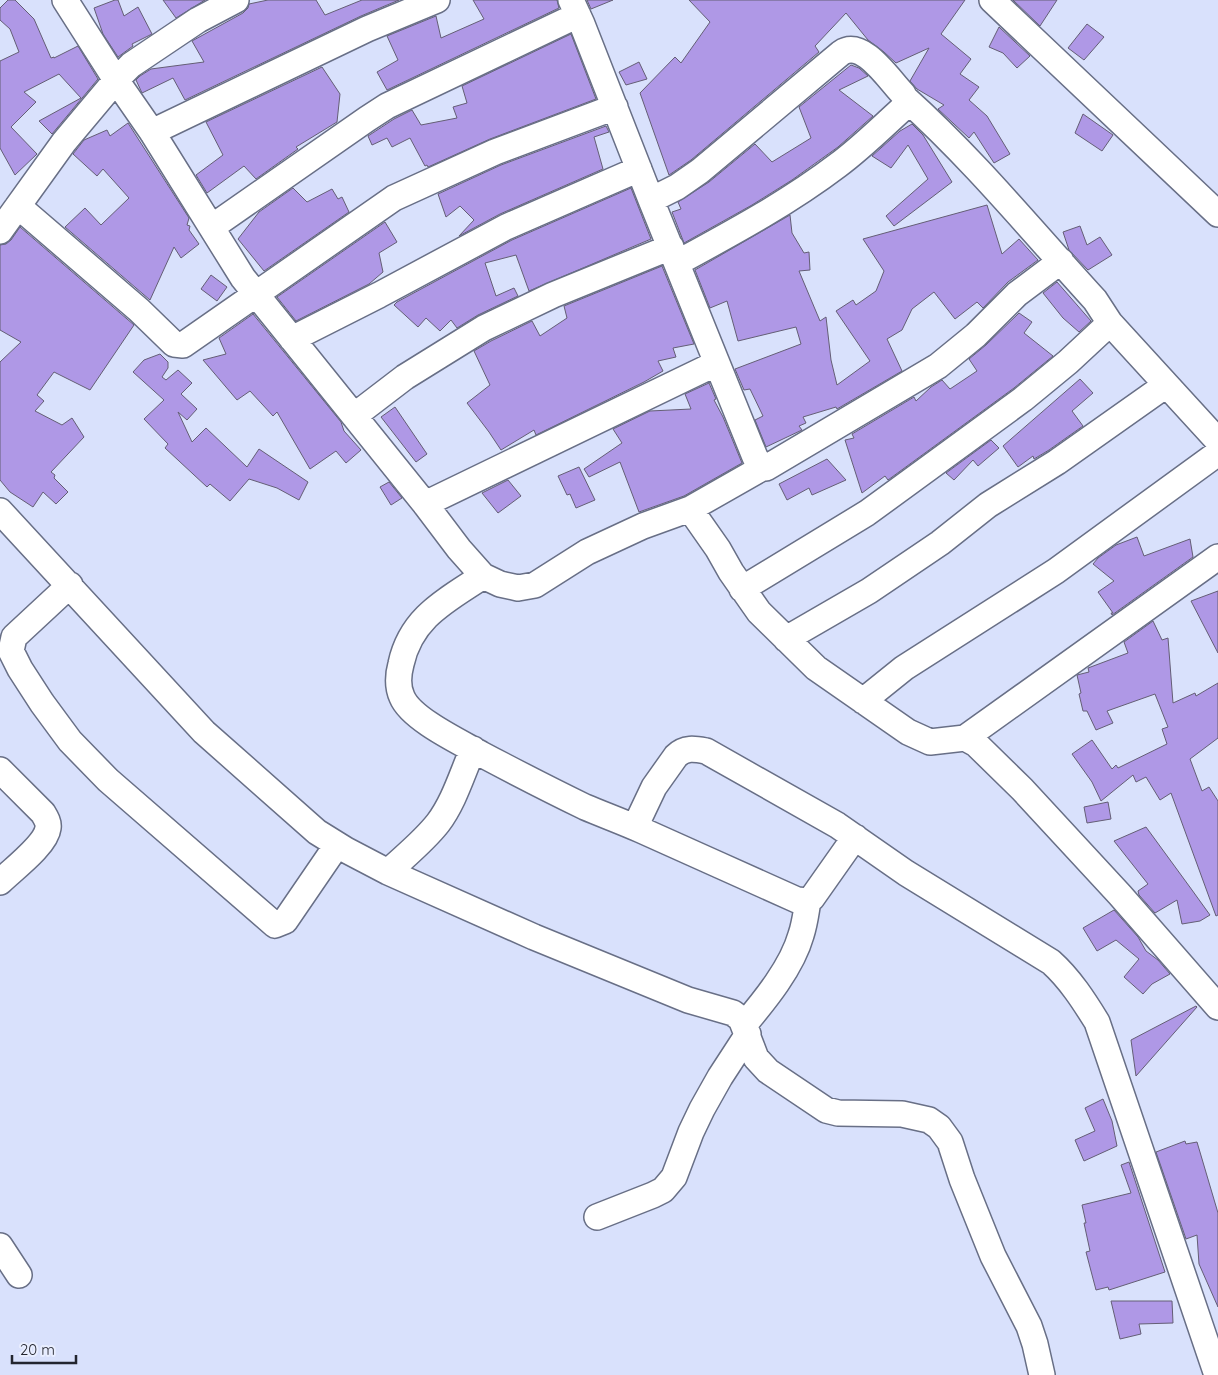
<svg xmlns="http://www.w3.org/2000/svg" width="1218" height="1375" font-family="Quicksand,sans-serif">
	<rect width="100%" height="100%" fill="#d9e1fc"/>
	<path fill="#af98e6" stroke="#645e75" d="M8 0H15L34 19 51 58 54 57V58L78 46 98 79 52 134 39 121 81 98 59 74 24 92 36 102 11 127 37 154 15 175 0 148V61L19 52 10 29 0 20V8Z
		M115 0H118L124 16 138 7 152 34 132 44 133 46 118 57 103 34 94 8Z
		M163 0H205L176 18Z
		M268 0H316L325 15 362 0H399L361 16 185 100 173 78 142 93 136 80 140 76 151 69 204 62 192 41 243 13 248 8 249 4Z
		M473 0H557L559 8 387 90 377 72 398 60 387 36 436 16 441 38 484 19Z
		M587 0H613L591 9Z
		M689 0H965L941 34 971 59 960 74 979 87 969 100 987 116 1010 154 994 163 974 132 969 138 938 109 944 105 917 89 910 81 929 48 896 63 884 52 868 40 846 13 815 46 819 52 691 160 669 175 640 93 675 57 681 63 710 22Z
		M1013 0H1057L1040 26Z
		M1087 24 1104 37 1084 60 1068 48Z
		M999 27 1030 56 1017 68 1003 53 989 47Z
		M571 34 596 99 490 139 428 167 427 165 425 166 410 138 392 147 387 138 372 145 368 136 394 119 412 110 421 125 457 118 453 107 467 103 462 86Z
		M639 62 647 79 626 85 619 72Z
		M851 65 859 68 868 76 839 90 873 116 838 147 792 180 752 205 684 243 672 212 681 209 678 202 709 182 755 144 772 162 811 138 799 107Z
		M322 67 340 94 337 122 296 147 298 149 256 179 244 166 207 193 196 175 223 155 206 122Z
		M1083 114 1113 135 1102 151 1075 133Z
		M128 123 189 218 187 225 190 226 189 230 199 244 181 258 174 247 150 300 65 227 85 208 101 225 129 198 103 169 97 176 73 154 84 140 107 130 110 136Z
		M912 124 923 135 952 182 894 226 886 216 928 179 908 145 891 168 872 156 900 131Z
		M606 126 609 132 594 137 603 169 500 214 459 236 474 220 460 206 446 217 438 194 501 165Z
		M293 188 307 202 332 189 338 199 342 197 349 212 264 271 238 239 259 212Z
		M631 188 651 239 529 291 516 255 485 263 496 296 514 288 518 296 478 315 457 328 451 320 440 331 426 318 418 327 394 305 397 302 512 240Z
		M987 205 1002 254 1019 239 1038 260 1008 282 983 308 977 302 955 319 934 292 912 309 902 330 887 339 902 371 837 409 836 407 803 417 806 423 799 426 802 430 766 447 755 420 763 416 750 389 744 390 735 369 801 344 796 327 738 341 727 301 710 308 695 270 790 215 792 233 804 253 809 252 810 270 799 271 820 321 826 317 831 360 837 385 870 361 836 311 853 300 856 305 876 291 884 271 863 239Z
		M385 222 397 242 379 253 383 272 369 284 296 321 277 297Z
		M1080 226 1087 245 1100 237 1112 255 1088 270 1069 250 1063 232Z
		M20 227 134 325 90 390 54 372 37 395 44 401 35 411 62 425 72 418 84 437 51 472 55 475 54 478 68 492 56 504 43 492 33 507 10 492 0 480V362L21 342 0 330V245L6 244 11 240Z
		M662 266 694 344 673 348 676 357 658 361 663 371 644 382 536 435 534 430 501 450 489 432 467 403 490 385 474 351 491 341 532 321 540 336 567 318 564 306Z
		M211 275 227 287 217 301 201 289Z
		M1057 282 1091 321 1079 332 1063 318 1043 293Z
		M1019 313 1032 322 1024 333 1053 356 1014 388 888 480 885 476 862 493 845 440 854 438 852 434 914 397 916 401 931 387 942 380 950 389 977 371 969 359 986 345Z
		M253 314 341 422 344 431 361 450 346 463 336 451 310 469 277 412 273 416 250 391 237 400 203 360 226 354 219 338Z
		M160 354 168 362V368L162 377 166 380 178 370 192 383 181 394 197 409 187 420 178 412 192 442 206 428 247 467 259 449 308 482 299 500 277 488 249 479 230 501 210 484 207 487 165 448 168 444 144 419 164 400 133 372 144 360Z
		M1080 379 1093 393 1072 411 1083 426 1049 450 1034 459 1033 456 1018 467 1003 446Z
		M709 383 716 399 714 400 723 417 742 463 684 496 639 512 620 462 589 477 584 469 622 443 613 429 650 411 691 409 685 394Z
		M395 407 427 454 416 462 381 417Z
		M991 440 999 448 978 466 973 460 954 480 946 473Z
		M827 459 846 480 812 495 809 488 787 500 779 484Z
		M579 467 595 500 576 508 570 494 567 495 558 476Z
		M508 480 521 496 498 513 482 493Z
		M389 482 402 498 391 505 380 487Z
		M1137 537 1144 556 1190 539 1193 557 1112 615 1111 613H1113L1098 592 1114 581 1093 564 1098 558 1116 545Z
		M1218 591V653L1191 601Z
		M1153 621 1162 640 1168 638 1173 703 1195 693 1196 696 1218 683V738L1190 759 1202 791 1209 787 1218 801V915L1216 916 1171 793 1160 800 1146 777 1136 782 1133 775 1101 801 1092 782 1072 754 1092 740 1112 769 1116 765 1118 768 1167 744 1162 729 1168 727 1155 694 1107 711 1113 723 1096 730 1087 711H1083L1079 694 1081 693 1077 675 1089 672 1088 668 1128 653 1124 642Z
		M1108 802 1111 819 1087 823 1084 807Z
		M1146 827 1192 890 1210 915 1200 921 1182 924 1177 900 1155 913 1139 895 1138 891 1148 884 1114 841Z
		M1114 910 1138 937 1146 951 1158 960 1170 974 1152 984 1143 994 1124 977 1139 959 1116 940 1097 951 1083 928Z
		M1196 1006 1197 1007 1136 1076 1131 1040Z
		M1103 1099 1112 1121 1117 1146 1084 1161 1075 1140 1095 1131 1085 1108Z
		M1185 1141 1186 1144 1197 1142 1218 1213V1307L1199 1264 1197 1235 1186 1239 1156 1152Z
		M1129 1162 1165 1272 1109 1290 1108 1287 1096 1290 1086 1252 1090 1251 1084 1223H1086L1082 1205 1131 1193 1121 1165Z
		M1111 1301H1172L1173 1323 1139 1324 1141 1334 1120 1339Z"/>
	<g fill="none" stroke-linecap="round" stroke-linejoin="round">
		<defs>
			<path id="minor" d="M65 0 116 80 152 132 243 278 425 504 459 549 483 576 500 584 518 588 535 585 587 552 643 526 690 509 718 549 731 572 759 612 816 668 908 732 930 742 965 738 976 744 1022 789 1120 895 1218 1007
				M571 0 582 24 651 200 755 457 762 468
				M992 0 1218 214
				M152 132 367 29 437 0
				M651 200 677 187 700 171 841 53C863 38 889 80 903 94L905 98C974 160 1032 231 1095 300L1110 323 1218 441
				M18 206 139 310 174 344 183 345 394 198 495 152 615 107
				M212 227 367 119 387 106 578 15
				M0 231 64 142 116 80 131 65 198 20 236 0
				M677 263C732 233 788 203 838 165 861 148 881 128 902 109L905 105V98
				M292 339 379 295 506 227 639 169
				M354 416 405 377 484 328 553 295 671 247
				M425 504 717 363
				M690 509 762 468H766L938 366 976 335 1017 294 1061 261
				M0 511 204 732 317 832 346 850 388 872 534 937 688 1000 733 1013 741 1019 756 1058 768 1071 826 1110 838 1113 902 1114 929 1120 939 1127 950 1142 962 1179 993 1256 1029 1326 1035 1344 1042 1375
				M483 576C447 600 411 617 401 664 398 675 397 686 402 697 411 719 460 742 481 754 515 772 550 790 585 807 604 815 623 822 641 830 693 853 745 877 797 900L808 901 812 898 855 837
				M70 585 14 637 11 651 20 669 42 703 70 741 108 780 275 925 285 921 337 845
				M742 589 867 513 1023 399 1068 362 1110 323
				M786 639 869 591 940 543 988 505 1057 462 1166 385
				M863 701 904 668 1056 571 1218 453
				M965 738 1218 557
				M0 770 43 813C46 818 49 823 48 828 46 845 12 870 0 882
				M635 827 654 787 676 756C685 747 695 749 706 751L837 825 906 873 1051 962C1070 979 1084 1001 1097 1022L1217 1375
				M388 872C405 856 424 841 438 823 454 802 462 774 473 749
				M744 1025C765 1000 792 967 801 935 805 923 806 912 808 901
				M597 1217 653 1195 663 1190 674 1177 691 1132 702 1109 720 1077 748 1034
				M0 1246 19 1275"/>
		</defs>
		<use href="#minor" stroke="#686f86" stroke-width="28"/>
		<use href="#minor" stroke="#fff" stroke-width="25"/>
	</g>
	<path d="M12 1355v8h64v-8" fill="none" stroke="#23252f" stroke-width="2.5"/>
	<text x="20" y="1355" font-size="15" fill="#23252f" stroke="#e9eeff" stroke-width="4" paint-order="stroke">20 m</text>
</svg>
